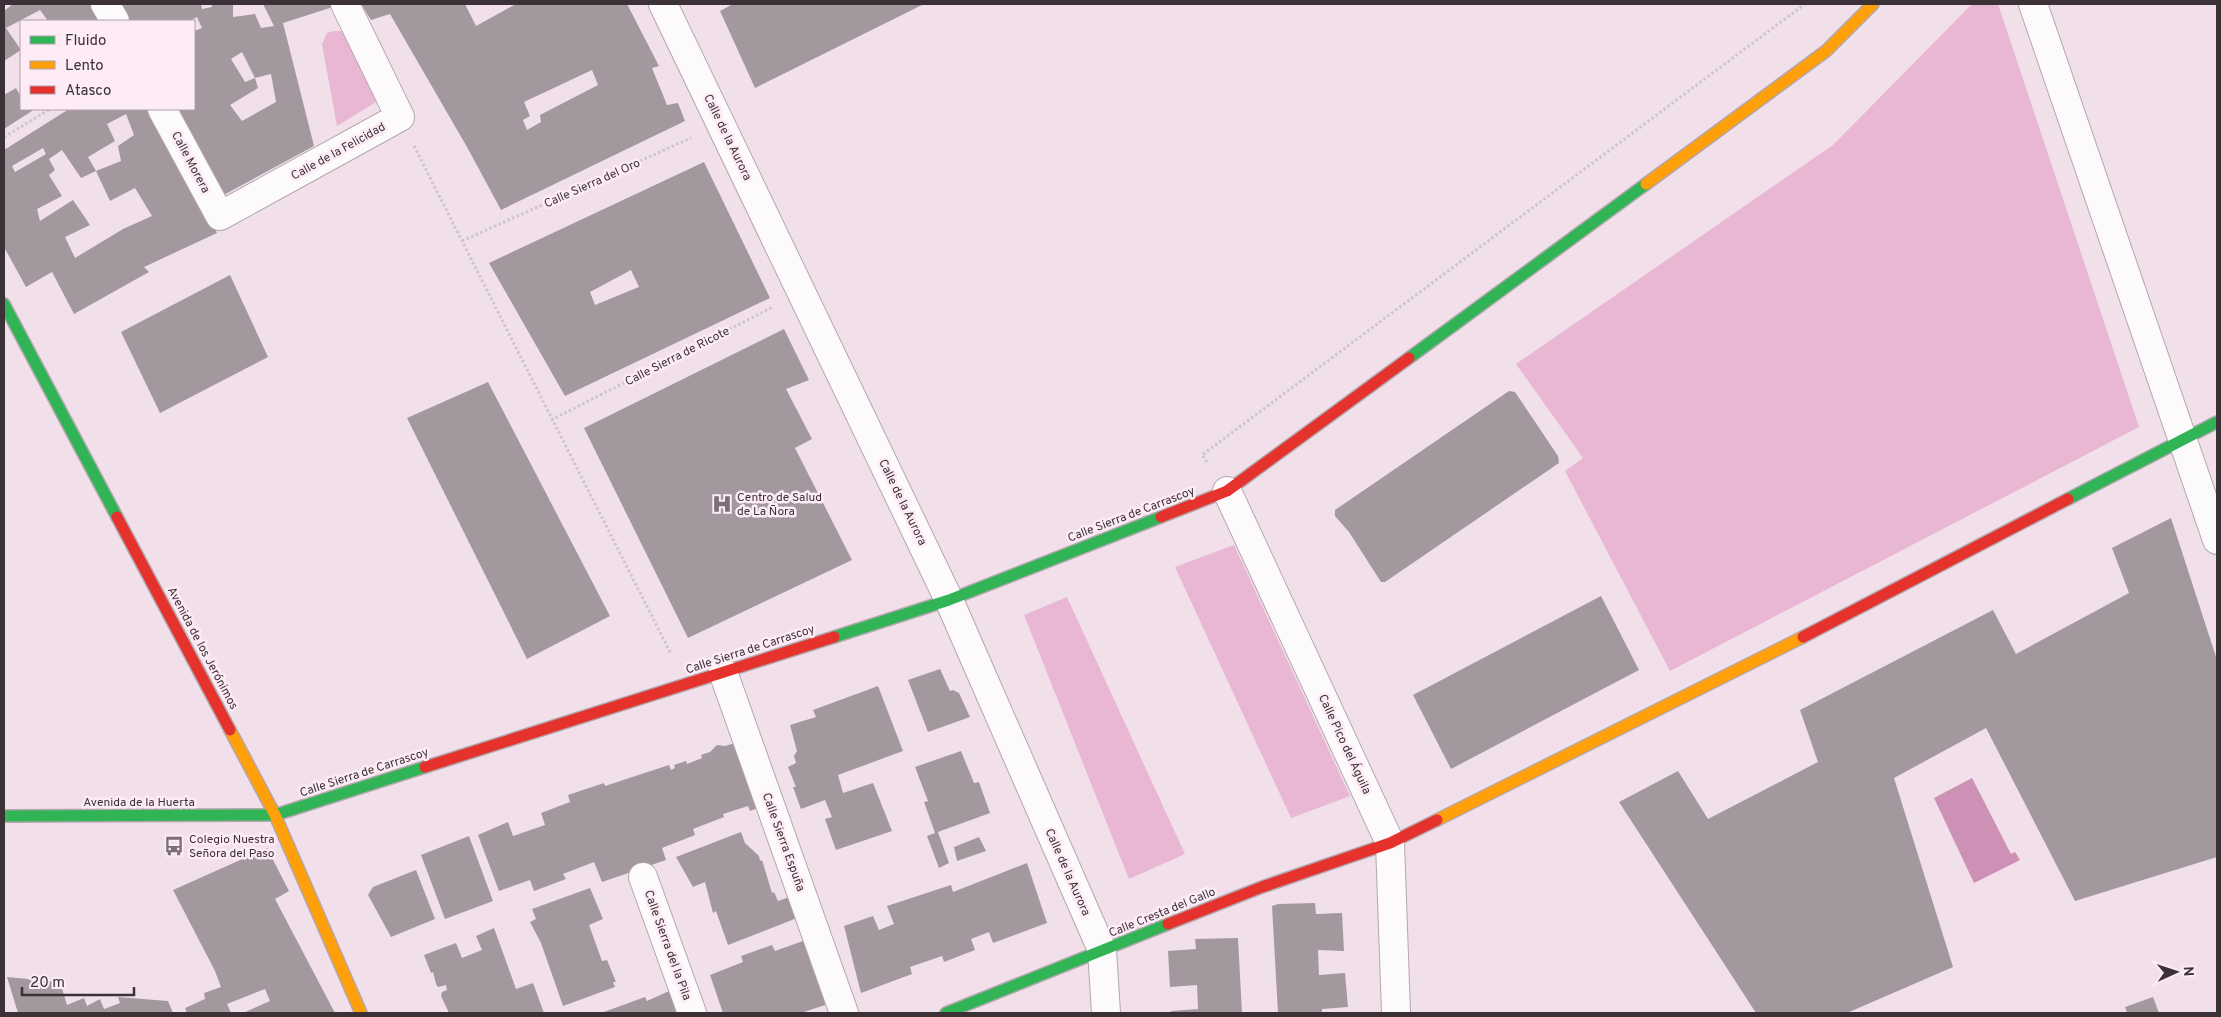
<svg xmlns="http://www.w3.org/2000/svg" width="2221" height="1017" font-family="Overpass,sans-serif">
	<rect width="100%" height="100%" fill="#f1e0e9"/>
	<path fill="#e9b6d4" d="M1972 4H1998L2139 427 1670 671 1565 471 1583 458 1516 364 1833 145Z
		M334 31H342L349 36 376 102 337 126 322 44 327 33Z
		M1234 545 1350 796 1291 818 1175 567Z
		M1067 597 1185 854 1129 879 1024 615Z"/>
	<path fill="#cd91b5" d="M1972 778 2011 854 2015 852 2020 860 1974 883 1934 798Z"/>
	<path fill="#a4989f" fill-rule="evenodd" d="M13 4H90L99 21H48L40 10 6 28 21 50 4 61V11Z
		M120 4H201L202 9 212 7V4H233V17L255 14 261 28 274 26 263 4H335L336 6 283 23 314 146 218 198 179 109H194V31L202 28 197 17 189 21H129ZM242 52 255 78 271 74 276 102 242 121 230 105 258 88 255 78 245 82 231 59Z
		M361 4H465L476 26 516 4H627L659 66 652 68 667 105 678 103 685 121 501 210 467 147 390 14 371 20ZM592 70 598 85 540 115 541 122 527 130 523 120 530 116 524 102Z
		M733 4H924L755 88 720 11Z
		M16 88 21 97V109H35L4 129V95Z
		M69 109H151L217 233 144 267 149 272 74 314 52 272 26 287 4 247V150ZM126 114 134 135 118 146 121 161 96 171 110 201 135 188 152 216 123 229 75 258 65 237 90 225 73 200 40 221 37 209 62 196 49 175 55 170 49 159 62 150 81 178 96 171 88 157 115 141 107 124ZM43 148 46 154 15 172 12 166Z
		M704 162 770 298 565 396 489 263ZM631 270 639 287 595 305 590 292Z
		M230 275 268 357 160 413 121 332Z
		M784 329 809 380 786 389 812 439 795 448 852 560 688 638 584 428Z
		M488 382 610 616 527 659 407 418Z
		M1509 391 1515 392 1558 456 1559 463 1385 582H1381L1349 532 1335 516V510Z
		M2171 518 2217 660V857L2075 901 1986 728 1894 778 1953 967 1847 1013H1756L1619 802 1678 771 1708 819 1818 762 1800 710 1993 610 2016 654 2129 593 2112 548Z
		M1601 596 1639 670 1451 769 1413 695Z
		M940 669 950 691 953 690 959 693 970 717 928 732 908 680Z
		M878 686 903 751 838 775 843 793 873 783 892 831 836 850 825 819 832 817 825 800 801 809 793 787H796L788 767 796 763 794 756 797 751 790 725 816 717 813 710Z
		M735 743 763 806 750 811 748 806 723 814 724 817 693 829 695 835 662 848 666 860 602 882 594 862 563 874 566 879 534 891 530 880 499 891 478 835 508 822 513 836 545 825 541 813 570 802 568 795 604 783 605 786 669 765 671 770 675 768 674 765 686 761 687 764 702 758 701 755 710 752 717 745 725 746Z
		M961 751 974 783 979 782 990 813 938 832 949 863 939 868 927 836 935 833 924 802 928 801 915 767Z
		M741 832 745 843 759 856 760 861 762 860 772 893 774 892 778 901 795 895 802 916 728 945 716 911 713 913 705 882 693 887 676 857Z
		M469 836 493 901 445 919 421 855Z
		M979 837 986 851 957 861 954 847Z
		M267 848 289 891 275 899 335 1013H243L270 1001 265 989 227 1004 231 1013H187L185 1008 205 999 204 993 221 987 215 971 173 890Z
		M1027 863 1047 923 993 943 989 932 971 939 975 950 944 962 942 956 910 967 912 974 861 993 844 926 873 916 879 930 894 924 887 906 951 885 953 892Z
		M416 870 435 919 391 937 368 895 373 887Z
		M590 888 603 919 589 925 602 961 607 960 616 982H613L615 987 563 1006 541 943 530 922 536 919 532 909Z
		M1315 903 1316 914 1342 913 1344 951 1318 950 1319 975 1345 973 1348 1007 1322 1009V1013H1278L1272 906 1278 904Z
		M494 928 516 989 533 983 544 1013H449L441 996 442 992 447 990 446 985 438 987 436 984 433 972 431 973 424 955 456 943 462 958 482 950 476 936Z
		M814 937 834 1002 801 1013H723L710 975 743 962 741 956 772 945 775 951Z
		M1238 938 1242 1013H1171V1011L1198 1009 1197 985 1170 987 1168 951 1196 949 1195 939Z
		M7 977 60 982 67 1005 84 998 87 1006 100 999 104 1009 120 1003 118 997 168 1001 173 1013H18Z
		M678 987 687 1013H601L645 997 647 1001Z
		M2153 997 2159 1013H2127L2125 1007Z"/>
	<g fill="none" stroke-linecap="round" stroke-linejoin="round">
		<defs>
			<path id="street" d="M105 4 115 21
				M663 4 949 600 1102 950 1106 1013
				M2033 4 2217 540
				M162 109 220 216 400 117 345 4
				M1227 491 1390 843 1396 1013
				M723 672 844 1013
				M643 877 692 1013"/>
			<path id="fast" d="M4 304 117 517
				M1409 358 1646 184
				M2068 499 2217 422
				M834 637 949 600 1161 517
				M4 816 275 815 425 767
				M946 1013 1168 924"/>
			<path id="slow" d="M1646 184 1826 51 1873 4
				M230 730 275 815 361 1013
				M1437 820 1803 637"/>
			<path id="jam" d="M117 517 230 730
				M1161 517 1227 491 1409 358
				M1803 637 2068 499
				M425 767 834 637
				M1168 924 1262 887 1390 843 1437 820"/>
		</defs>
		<use href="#street" stroke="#b3a7ae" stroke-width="30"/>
		<use href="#fast" stroke="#b3a7ae" stroke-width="14"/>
		<use href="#slow" stroke="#b3a7ae" stroke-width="14"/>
		<use href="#jam" stroke="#b3a7ae" stroke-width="14"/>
		<path stroke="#ccc6c9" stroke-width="3" stroke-dasharray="2.5 2.5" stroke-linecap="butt" d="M4 137 50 109
			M414 146 671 654
			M462 241 691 138
			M551 420 773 307
			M1207 462 1202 455 1805 4"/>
		<use href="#street" stroke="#fdfafc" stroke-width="28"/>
		<use href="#fast" stroke="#30b455" stroke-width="11"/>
		<use href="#slow" stroke="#ff9f0a" stroke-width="11"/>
		<use href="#jam" stroke="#e5322d" stroke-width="11"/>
	</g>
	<defs>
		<symbol id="hospital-bare" viewBox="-9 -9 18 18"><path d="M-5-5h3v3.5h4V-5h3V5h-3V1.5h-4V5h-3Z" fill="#7b6e75" stroke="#fdebf5" stroke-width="2.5" paint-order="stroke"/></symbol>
		<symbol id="bus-bare" viewBox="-9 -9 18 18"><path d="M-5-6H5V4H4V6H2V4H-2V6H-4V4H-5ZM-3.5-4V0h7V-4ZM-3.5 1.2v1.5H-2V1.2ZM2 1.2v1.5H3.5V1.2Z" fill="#7b6e75" stroke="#fdebf5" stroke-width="2.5" paint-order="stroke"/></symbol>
	</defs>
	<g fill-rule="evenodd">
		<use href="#hospital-bare" x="708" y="490" width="28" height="28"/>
		<use href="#bus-bare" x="160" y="832" width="28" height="28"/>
	</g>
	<g text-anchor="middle" stroke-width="5" stroke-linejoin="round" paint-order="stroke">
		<g font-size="12" fill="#3c3137" stroke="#fdebf5">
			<text transform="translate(728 137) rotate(64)" y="4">Calle de la Aurora</text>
			<text transform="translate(338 151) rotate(-29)" y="4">Calle de la Felicidad</text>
			<text transform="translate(191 162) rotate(62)" y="4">Calle Morera</text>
			<text transform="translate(592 183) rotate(-24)" y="4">Calle Sierra del Oro</text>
			<text transform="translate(677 356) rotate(-27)" y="4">Calle Sierra de Ricote</text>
			<text transform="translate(903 502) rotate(64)" y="4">Calle de la Aurora</text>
			<text transform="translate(1131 514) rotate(-21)" y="4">Calle Sierra de Carrascoy</text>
			<text transform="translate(203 648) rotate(62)" y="4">Avenida de los Jerónimos</text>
			<text transform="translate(750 649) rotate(-18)" y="4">Calle Sierra de Carrascoy</text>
			<text transform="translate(1345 744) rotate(65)" y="4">Calle Pico del Águila</text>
			<text transform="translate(364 772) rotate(-18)" y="4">Calle Sierra de Carrascoy</text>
			<text x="139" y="806">Avenida de la Huerta</text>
			<text transform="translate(784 842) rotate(70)" y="4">Calle Sierra Espuña</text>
			<text transform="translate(1068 872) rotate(66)" y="4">Calle de la Aurora</text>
			<text transform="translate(1162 912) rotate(-22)" y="4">Calle Cresta del Gallo</text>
			<text transform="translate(668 945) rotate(70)" y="4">Calle Sierra del la Pila</text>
		</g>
		<g font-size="12" fill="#3c3137" stroke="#fdebf5" text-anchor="start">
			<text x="737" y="501">Centro de Salud<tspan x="737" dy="14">de La Ñora</tspan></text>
			<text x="189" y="843">Colegio Nuestra<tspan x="189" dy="14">Señora del Paso</tspan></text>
		</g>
	</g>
	<rect width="2221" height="1017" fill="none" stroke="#3c3137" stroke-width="10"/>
	<rect x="20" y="20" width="175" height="90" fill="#fdebf5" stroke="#b0a1a9"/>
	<rect x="30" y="36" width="25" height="8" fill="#30b455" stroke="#b0a1a9"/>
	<text x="65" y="45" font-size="15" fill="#3c3137">Fluido</text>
	<rect x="30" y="61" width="25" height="8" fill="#ff9f0a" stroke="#b0a1a9"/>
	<text x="65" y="70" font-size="15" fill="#3c3137">Lento</text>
	<rect x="30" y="86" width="25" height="8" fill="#e5322d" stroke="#b0a1a9"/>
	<text x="65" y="95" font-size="15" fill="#3c3137">Atasco</text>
	<g transform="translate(2176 972) rotate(87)" stroke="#fdebf5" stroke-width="4" paint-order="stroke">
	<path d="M0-4L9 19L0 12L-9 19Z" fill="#3c3137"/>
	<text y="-8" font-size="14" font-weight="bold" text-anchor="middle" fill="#3c3137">N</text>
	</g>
	<path d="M22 987v8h112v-8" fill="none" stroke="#3c3137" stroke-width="2.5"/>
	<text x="30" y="987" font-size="15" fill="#3c3137" stroke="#fdebf5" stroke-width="4" paint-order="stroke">20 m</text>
</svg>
